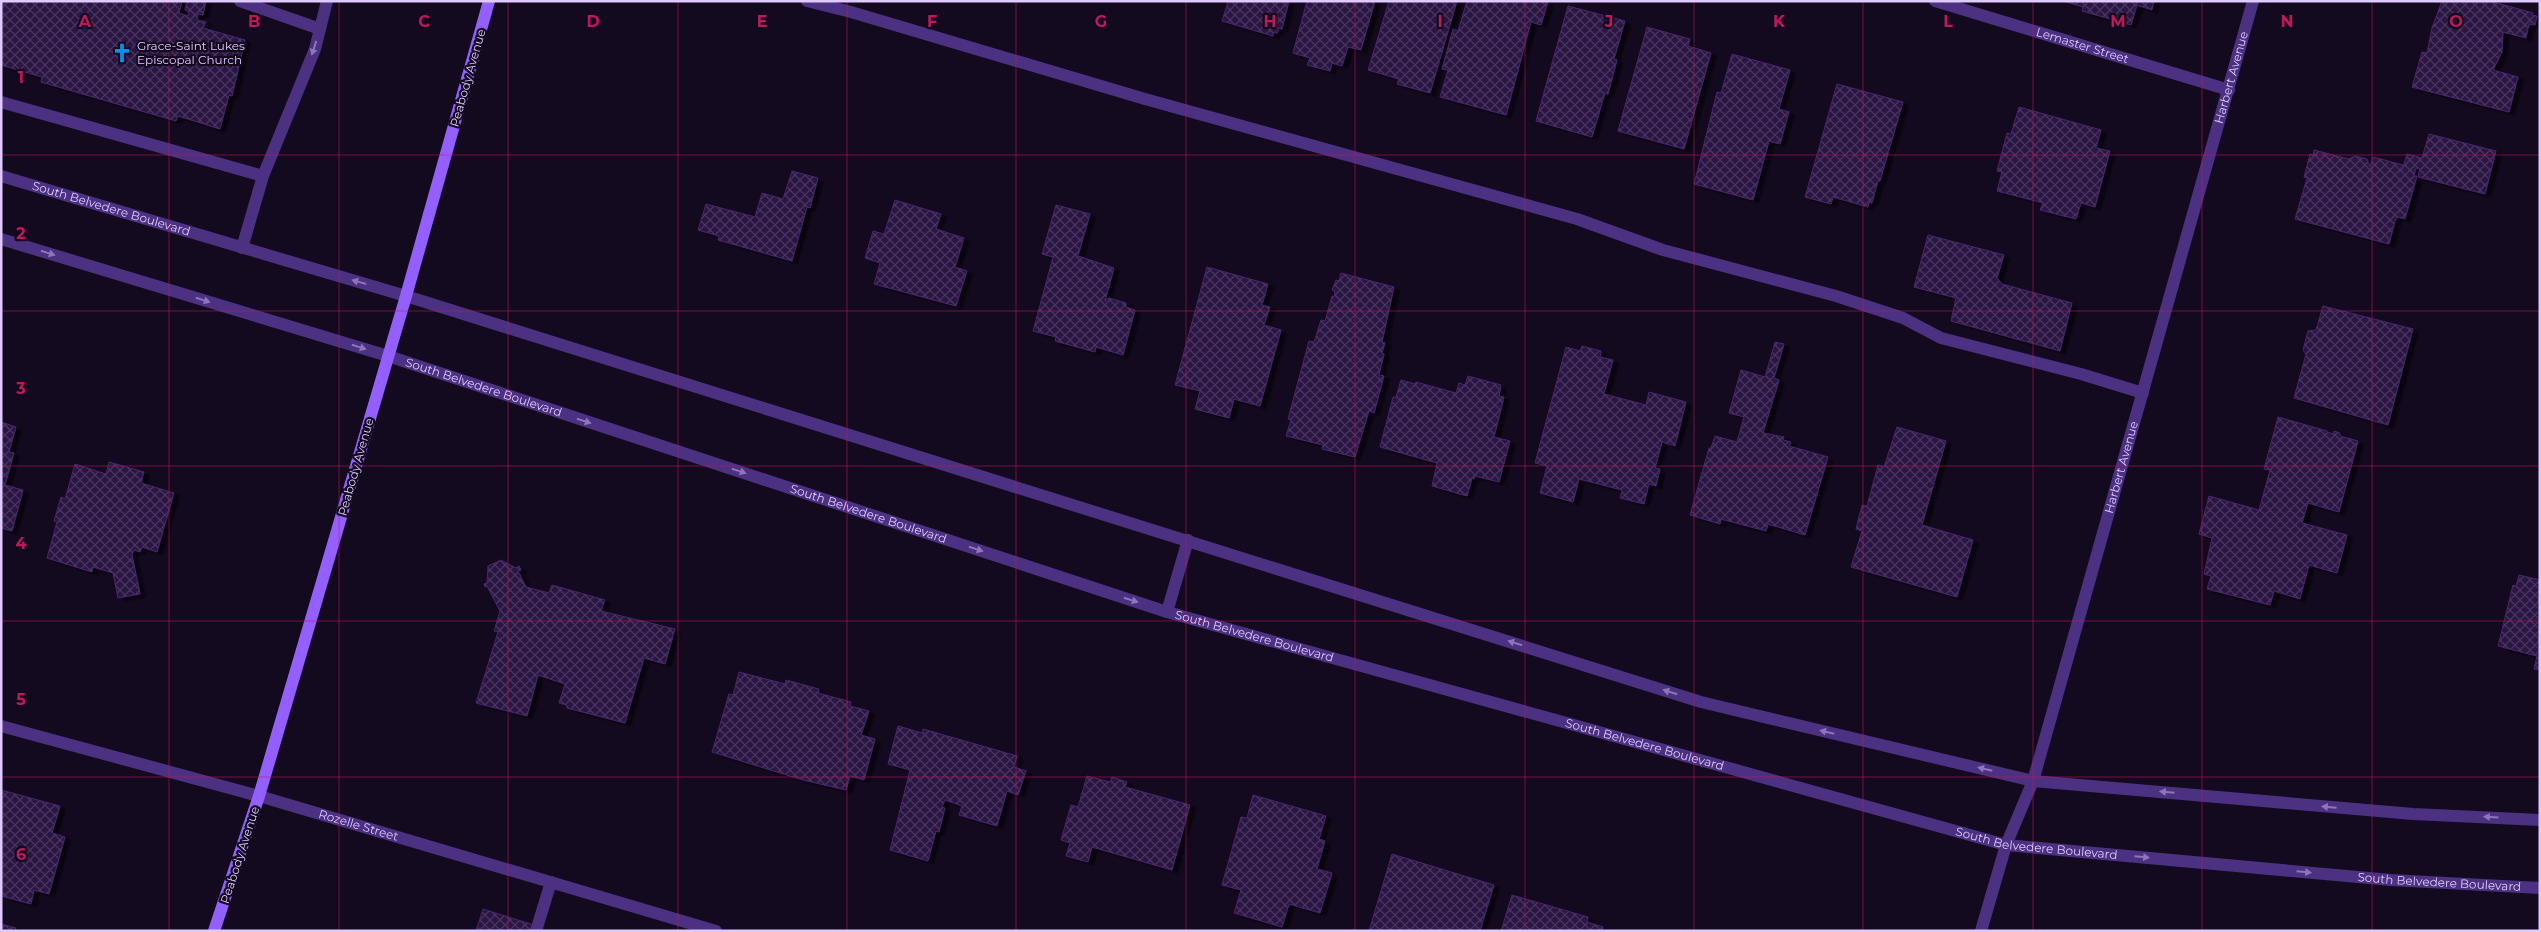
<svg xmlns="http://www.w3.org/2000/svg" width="2541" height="932" font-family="Montserrat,sans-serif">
	<defs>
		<pattern id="building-cross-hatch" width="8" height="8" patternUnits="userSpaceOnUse" patternTransform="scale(1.25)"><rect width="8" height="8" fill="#2b1542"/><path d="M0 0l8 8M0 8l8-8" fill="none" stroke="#49365e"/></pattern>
		<filter id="shadow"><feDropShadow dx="5.5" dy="3" stdDeviation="1" flood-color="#0009"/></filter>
	</defs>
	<rect width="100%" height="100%" fill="#140a1f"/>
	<path fill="url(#building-cross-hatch)" stroke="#4a2570" filter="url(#shadow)" d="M7 1H182L179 13 188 16 189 12 185 10 187 1H206L203 15 198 14 197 20 206 22 203 28 245 40 232 96 229 95 220 129 178 116 176 121 41 82 42 77 1 65V2L6 4Z
		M1224 1H1289L1282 29 1279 28 1277 33 1274 32 1273 36 1222 21 1228 2Z
		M1307 1H1375L1361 50 1348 47 1342 66 1332 63 1330 71 1307 65 1310 58 1293 53Z
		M1389 1H1457L1430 93 1397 84 1399 79 1368 70Z
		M1467 1 1548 2 1541 25 1531 22 1506 115 1440 97 1448 70 1442 69 1453 29 1458 31Z
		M2063 1H2154L2152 10 2137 5 2131 25 2082 11 2083 7Z
		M2442 1H2490L2533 13 2532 15 2537 16 2535 25 2529 24 2526 38 2503 32 2502 52 2493 70 2518 77 2509 112 2412 87 2422 52 2427 53 2432 28Z
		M1568 6 1625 21 1614 59 1617 60 1608 94 1605 93 1592 137 1536 121Z
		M1647 27 1690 39 1688 46 1711 53 1684 149 1618 131Z
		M1732 54 1790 70 1779 109 1789 112 1780 144 1769 141 1753 200 1694 184 1717 92 1721 93Z
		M1837 84 1903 102 1880 181H1878L1872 203 1869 202 1868 207 1833 197 1831 204 1805 197Z
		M2019 107 2101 130 2096 148 2110 151 2095 207 2081 203 2076 219 2040 210 2043 203 1997 191 2002 172 1997 171 2007 133 2011 134Z
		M2429 134 2496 151 2485 194 2418 177 2420 169 2416 168 2414 176H2417L2405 219 2398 217 2395 221 2389 244 2295 219 2307 178 2304 177 2310 154 2313 155 2314 150 2349 159 2355 156 2367 159 2370 167 2373 157 2403 165 2401 171H2402L2407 154 2422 158Z
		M792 171 818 178 810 208 807 207 792 261 718 240 719 236 698 230 706 204 755 217 762 193 783 199Z
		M895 200 941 214 936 229 964 238 955 267 967 271 956 306 874 284 880 263 865 258 873 231 884 234Z
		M1056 205 1090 214 1078 256 1114 268 1105 301 1109 298 1126 303V307L1135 310 1123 355 1096 347 1095 352 1055 341 1056 337 1033 331 1053 257 1042 254Z
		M1928 235 2004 255 1997 278 2002 284 2072 303 2060 351 1951 321 1956 298 1914 287Z
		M1207 267 1268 284 1262 305 1270 307 1264 325 1281 330 1260 406 1234 399 1229 418 1195 409 1200 391 1175 385Z
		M1341 273 1394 287 1382 342 1385 343 1382 353 1384 354 1379 375 1384 376 1374 413 1369 411 1355 457 1322 449 1323 445 1286 436 1291 420 1288 419 1309 341 1314 342 1321 320 1325 321 1332 296 1334 297 1335 291 1332 290 1336 280 1339 281Z
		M2323 306 2413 329 2388 425 2294 398 2306 354 2303 350 2308 331 2316 330Z
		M1775 342 1784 344 1774 378 1779 380 1763 433 1784 437 1783 440 1791 442 1789 446 1828 457 1805 535 1768 524 1766 531 1721 519 1720 524 1690 515 1709 448H1711L1715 436 1737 442 1744 417 1729 413 1741 370 1765 377Z
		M1582 346 1601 351 1600 357 1613 360 1604 394 1646 405 1649 392 1686 402 1675 446 1662 442 1655 468 1660 469 1656 486 1649 484 1644 504 1620 498 1622 490 1579 479 1573 502 1540 493 1547 466 1535 463 1566 347 1580 351Z
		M1468 376 1501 385 1499 396 1504 397 1494 437 1510 441 1499 482 1475 476 1474 479 1472 478 1467 496 1432 486 1437 463 1380 447 1393 397H1396L1401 380 1415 384 1416 382 1456 393 1459 383 1465 385Z
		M2278 417 2327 431V432L2333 434 2334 431 2340 433V436L2358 441 2339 512 2308 503 2302 523 2347 535 2337 573 2309 565 2300 599 2274 591 2270 605 2207 589 2211 576 2204 574 2212 538 2199 534 2209 496 2259 510 2270 470 2264 469Z
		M1 422 16 427 9 452 14 453 5 485 23 490 12 531 1 528Z
		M1897 427 1946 441 1922 525 1973 540 1957 597 1851 567 1862 531 1856 529 1862 505 1867 506 1878 465 1884 467Z
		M109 462 144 472 141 483 174 493 157 552 142 547 140 552 134 550 132 555 140 594 118 598 113 573 93 567 92 572 47 558 57 522 54 521 61 497 65 499 75 464 106 474Z
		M501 560 516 568 519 566 521 570 518 571 526 587 549 593 552 585 605 600 601 611 675 629 665 664 644 658 625 723 567 708 566 705 559 703 565 684 538 675 527 716 476 703 498 632 494 631 500 611 487 586 485 587 484 584 487 583 488 566Z
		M2519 575 2540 580V670L2534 669 2537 656 2498 646 2513 585 2516 586Z
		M739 672 785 684 786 680 819 689 818 693 851 702 850 706 869 711 861 735 875 739 864 780 850 776 846 790 803 780 712 752 729 694 733 695Z
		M898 726 922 733 923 729 1017 756 1014 767 1026 771 1018 795 1007 791 997 826 959 815 962 806 945 800 942 807 945 808 939 832 936 831 928 861 890 850 910 770 888 764Z
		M1087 776 1110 782 1112 777 1127 782 1125 787 1190 805 1172 870 1092 847 1088 862 1066 856 1070 843 1061 840 1071 805 1078 807Z
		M1 790 60 806 52 833 65 837 49 894 34 890 31 904 1 896Z
		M1253 795 1326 816 1319 839 1325 841 1317 869 1332 873 1320 913 1289 904 1282 927 1234 913 1241 890 1222 885 1241 817 1247 818Z
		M1392 854 1494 885 1480 931H1369Z
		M1512 895 1588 917 1587 922 1603 927 1602 931H1501Z
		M483 909 534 925 532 931H476Z
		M1 924 16 928 15 931H1Z"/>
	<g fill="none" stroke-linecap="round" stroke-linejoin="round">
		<path stroke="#4c3182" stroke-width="12" d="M240 1 320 29
			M807 1 851 12 1145 99 1577 219 1663 250 1836 296 1903 318 1941 338 2081 374 2143 393
			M1 102 263 176 242 248
			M263 176 315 49 327 1
			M536 931 551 882"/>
		<g stroke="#4c3182" stroke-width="12">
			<path id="s1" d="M1935 1 2229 90"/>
			<path id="s2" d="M1 726 259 796 716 931"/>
			<path id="s3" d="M1981 931 2006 845 2033 781 2253 1"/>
		</g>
		<g stroke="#4c3182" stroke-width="12">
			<path id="s4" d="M1 176 406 296 1701 702 2033 781 2413 814 2540 820"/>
			<path id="s5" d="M1 239 388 356 1167 612 2006 845 2391 880 2540 888"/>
			<path d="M1167 612 1188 540"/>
		</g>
		<path stroke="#9360ff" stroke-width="12" d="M214 931 259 796 406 296 489 1"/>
	</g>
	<defs><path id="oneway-solid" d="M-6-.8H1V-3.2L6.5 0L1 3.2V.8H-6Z" transform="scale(1.25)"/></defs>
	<g fill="#8e75ba">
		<use href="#oneway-solid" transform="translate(314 48) rotate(108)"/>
		<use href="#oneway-solid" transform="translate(48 253) rotate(17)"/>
		<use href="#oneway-solid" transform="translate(359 282) rotate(-164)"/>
		<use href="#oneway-solid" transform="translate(203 300) rotate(17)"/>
		<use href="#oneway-solid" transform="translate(359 347) rotate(17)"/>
		<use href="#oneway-solid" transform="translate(584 421) rotate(18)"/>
		<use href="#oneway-solid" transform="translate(739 471) rotate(18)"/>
		<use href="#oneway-solid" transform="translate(976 549) rotate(18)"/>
		<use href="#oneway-solid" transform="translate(1131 600) rotate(18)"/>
		<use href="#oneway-solid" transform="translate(1515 643) rotate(-163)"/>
		<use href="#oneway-solid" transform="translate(1670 692) rotate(-163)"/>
		<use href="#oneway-solid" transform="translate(1827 732) rotate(-167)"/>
		<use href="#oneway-solid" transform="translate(1985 769) rotate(-167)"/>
		<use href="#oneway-solid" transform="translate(2167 792) rotate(-175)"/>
		<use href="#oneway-solid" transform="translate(2329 807) rotate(-175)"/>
		<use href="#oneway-solid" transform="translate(2491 817) rotate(-177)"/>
		<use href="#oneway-solid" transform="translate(2142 857) rotate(5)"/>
		<use href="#oneway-solid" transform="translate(2304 872) rotate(5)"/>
	</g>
	<path fill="none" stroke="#c2185b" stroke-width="1" stroke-opacity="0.55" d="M169 1V931M339 1V931M508 1V931M678 1V931M847 1V931M1016 1V931M1186 1V931M1355 1V931M1525 1V931M1694 1V931M1863 1V931M2033 1V931M2202 1V931M2372 1V931M1 155H2540M1 311H2540M1 466H2540M1 621H2540M1 777H2540"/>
	<defs>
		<symbol id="church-bare" viewBox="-9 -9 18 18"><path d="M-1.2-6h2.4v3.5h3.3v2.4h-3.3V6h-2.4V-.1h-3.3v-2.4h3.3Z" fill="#0093f4" stroke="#140a1f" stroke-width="2.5" paint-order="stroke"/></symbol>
	</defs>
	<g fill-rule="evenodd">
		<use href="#church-bare" x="108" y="39" width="28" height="28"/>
	</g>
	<g text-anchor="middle" stroke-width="4.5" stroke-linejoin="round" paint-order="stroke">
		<g font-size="12" fill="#dfc9ff" stroke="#140a1f">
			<text dy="4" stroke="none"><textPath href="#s1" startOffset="154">Lemaster Street</textPath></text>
			<text transform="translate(468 78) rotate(-74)" y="4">Peabody Avenue</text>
			<text dy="4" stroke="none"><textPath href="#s3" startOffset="890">Harbert Avenue</textPath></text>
			<text dy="4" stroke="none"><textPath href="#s4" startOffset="115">South Belvedere Boulevard</textPath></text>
			<text dy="4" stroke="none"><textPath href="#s5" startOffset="505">South Belvedere Boulevard</textPath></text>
			<text transform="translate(356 467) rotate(-74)" y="4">Peabody Avenue</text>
			<text dy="4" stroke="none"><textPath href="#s3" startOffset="485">Harbert Avenue</textPath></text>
			<text dy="4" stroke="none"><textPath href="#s5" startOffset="910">South Belvedere Boulevard</textPath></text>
			<text dy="4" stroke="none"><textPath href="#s5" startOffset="1315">South Belvedere Boulevard</textPath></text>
			<text dy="4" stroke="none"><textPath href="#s5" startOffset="1720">South Belvedere Boulevard</textPath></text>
			<text dy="4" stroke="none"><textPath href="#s2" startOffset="371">Rozelle Street</textPath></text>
			<text dy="4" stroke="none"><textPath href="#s5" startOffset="2125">South Belvedere Boulevard</textPath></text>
			<text transform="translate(240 855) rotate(-72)" y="4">Peabody Avenue</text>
			<text dy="4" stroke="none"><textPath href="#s5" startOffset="2530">South Belvedere Boulevard</textPath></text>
		</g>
		<g font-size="12" fill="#dfc9ff" stroke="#140a1f" text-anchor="start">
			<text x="137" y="50">Grace-Saint Lukes<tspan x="137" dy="14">Episcopal Church</tspan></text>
		</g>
	</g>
	<g font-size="16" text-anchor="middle" font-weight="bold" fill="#c2185b" stroke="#140a1f" stroke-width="4.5" stroke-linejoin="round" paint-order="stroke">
		<text x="85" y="27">A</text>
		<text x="254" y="27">B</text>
		<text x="424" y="27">C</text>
		<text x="593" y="27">D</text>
		<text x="762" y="27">E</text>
		<text x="932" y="27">F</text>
		<text x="1101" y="27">G</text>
		<text x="1270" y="27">H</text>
		<text x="1440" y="27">I</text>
		<text x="1609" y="27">J</text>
		<text x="1779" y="27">K</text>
		<text x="1948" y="27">L</text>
		<text x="2118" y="27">M</text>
		<text x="2287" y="27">N</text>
		<text x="2456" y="27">O</text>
		<text x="21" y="83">1</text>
		<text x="21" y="239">2</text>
		<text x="21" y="394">3</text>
		<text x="21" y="549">4</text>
		<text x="21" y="705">5</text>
		<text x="21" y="860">6</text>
	</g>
	<rect width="2541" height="932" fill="none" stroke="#dfc9ff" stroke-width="5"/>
</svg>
